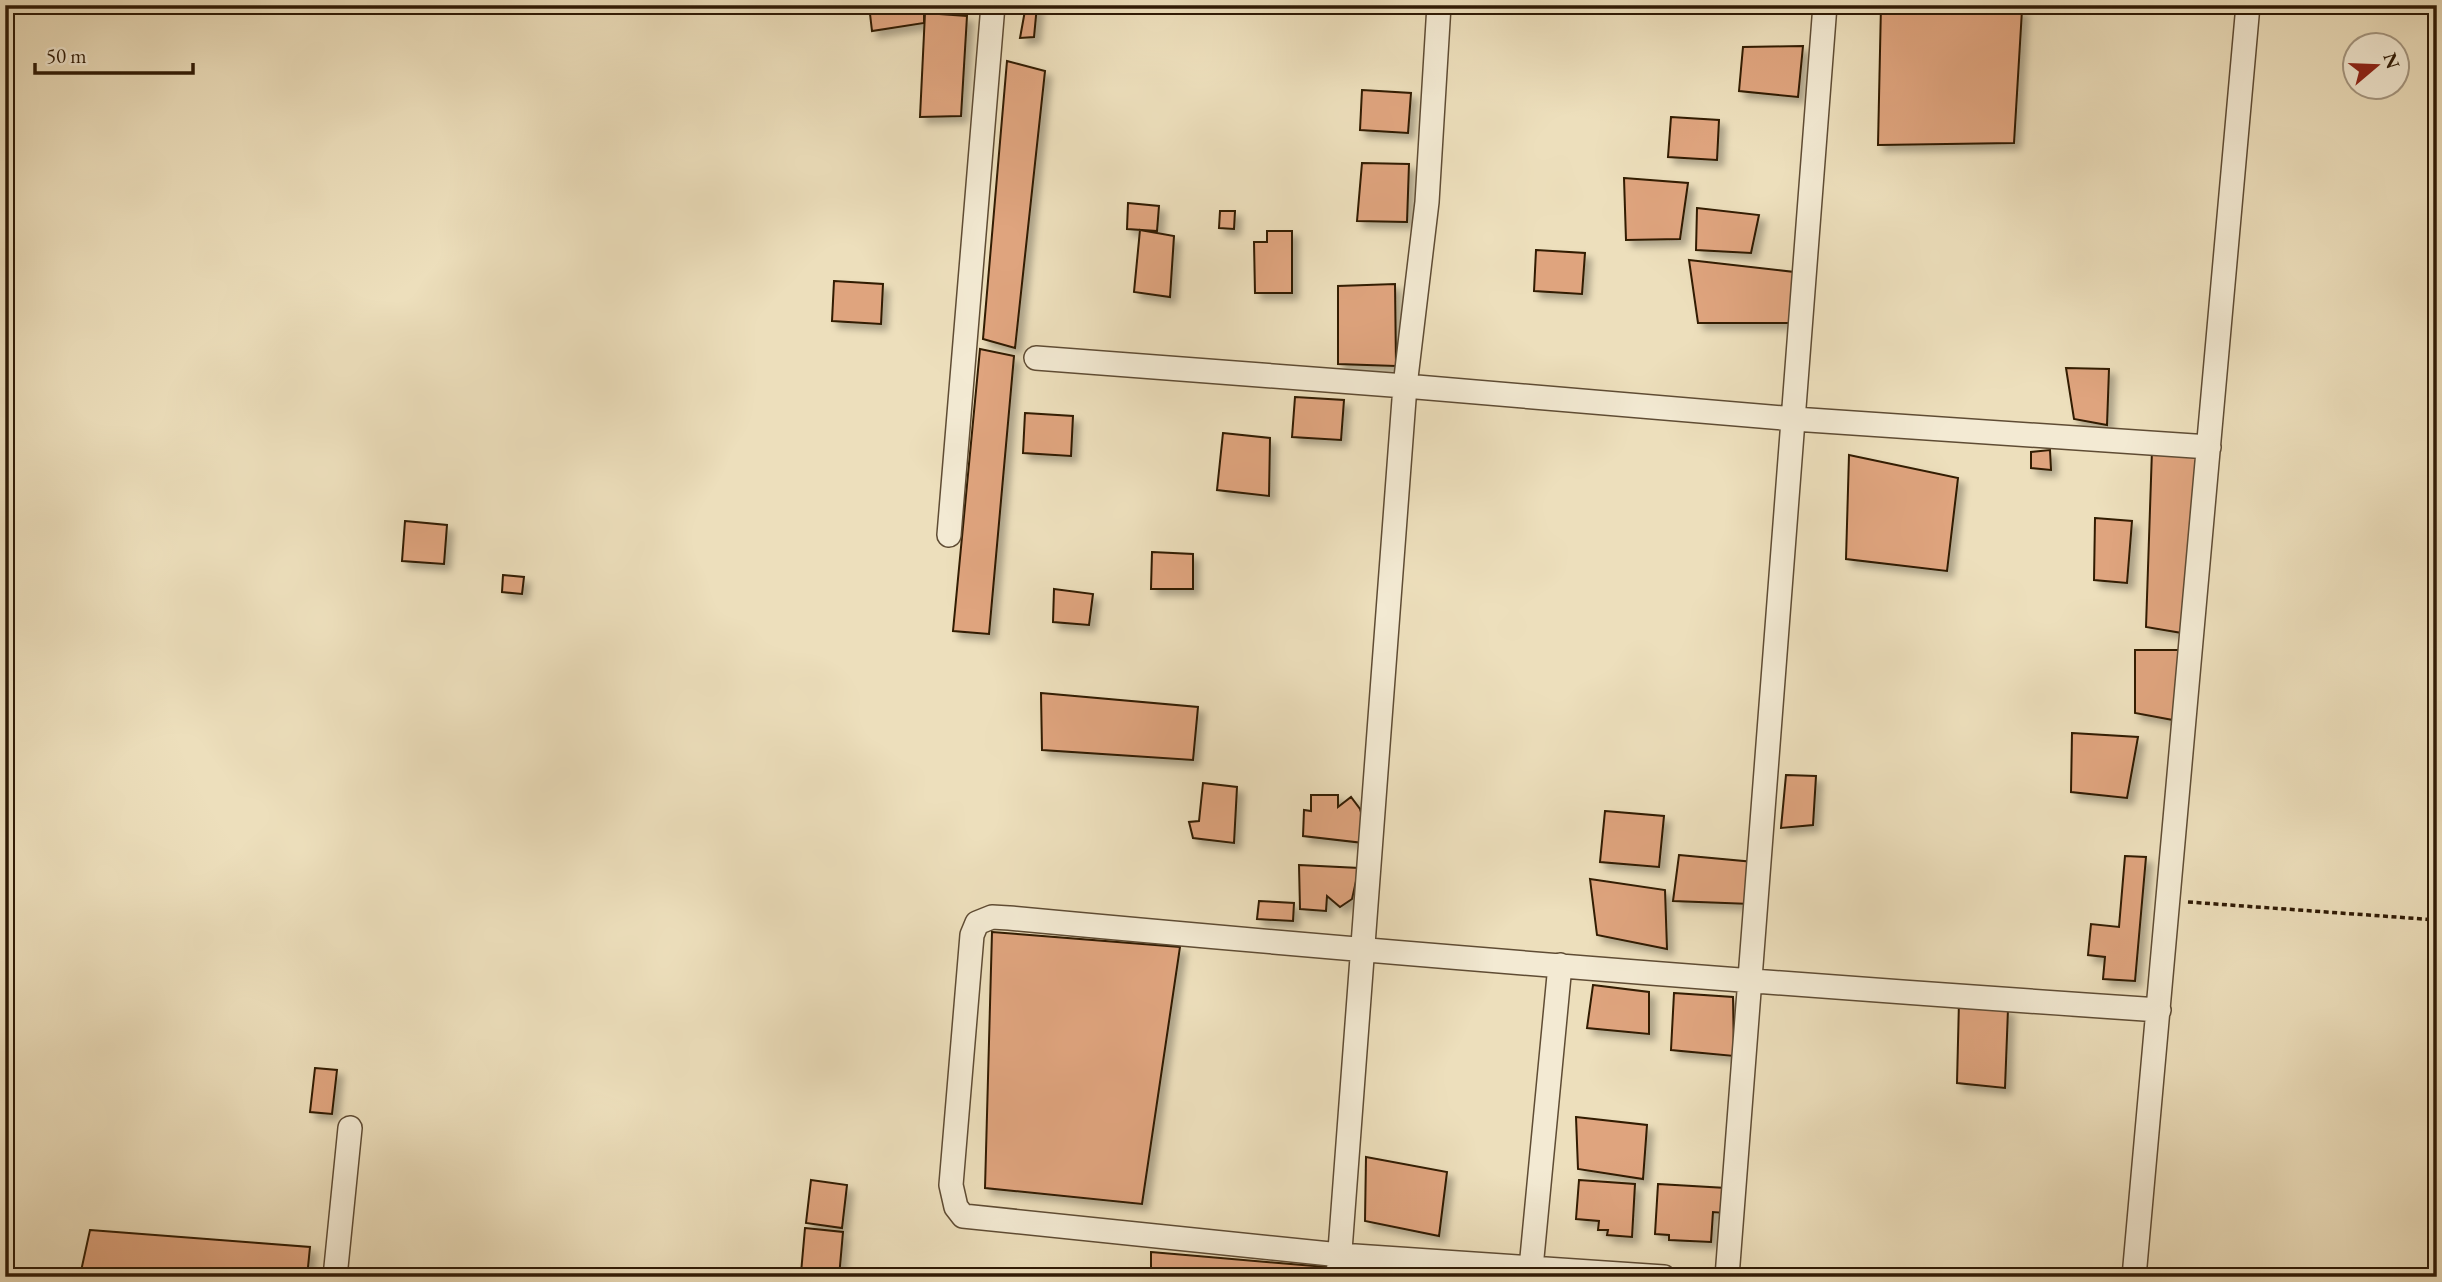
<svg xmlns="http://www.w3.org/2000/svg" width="2442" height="1282" font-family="'EB Garamond',serif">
	<defs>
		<filter id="shadow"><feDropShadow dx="6" dy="6" stdDeviation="3.5" flood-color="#0004"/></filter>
	</defs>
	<rect width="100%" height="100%" fill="#eddfbc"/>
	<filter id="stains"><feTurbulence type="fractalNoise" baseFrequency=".00286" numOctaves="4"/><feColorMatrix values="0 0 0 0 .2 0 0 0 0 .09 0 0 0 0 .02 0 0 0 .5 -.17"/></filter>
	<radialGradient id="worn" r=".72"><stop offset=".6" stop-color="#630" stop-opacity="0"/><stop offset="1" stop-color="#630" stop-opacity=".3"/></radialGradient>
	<path fill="#dfa47e" stroke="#301b06" stroke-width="2" filter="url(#shadow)" d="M869 5H924V23L872 31Z
		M1026 5H1037L1034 37 1020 38Z
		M1881 5H1970L2022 10 2014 143 1878 145Z
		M925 13 967 16 961 116 920 117Z
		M1803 46 1798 97 1739 91 1743 47Z
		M1007 61 1045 71 1015 348 983 339Z
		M1362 90 1411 93 1408 133 1360 130Z
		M1671 117 1719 120 1717 160 1668 157Z
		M1362 163 1409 164 1407 222 1357 221Z
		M1624 178 1688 183 1680 239 1626 240Z
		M1128 203 1159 206 1157 231 1127 229Z
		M1697 208 1759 215 1751 253 1696 250Z
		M1220 211H1235L1234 229 1219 228Z
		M1140 230 1174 236 1170 297 1134 292Z
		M1267 231H1292V293H1255L1254 242H1267Z
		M1536 250 1585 253 1582 294 1534 291Z
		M1689 260 1794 272 1791 323H1698Z
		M834 281 883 284 881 324 832 321Z
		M1395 284 1396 366 1338 364V286Z
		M980 349 1014 356 989 634 953 631Z
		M2066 368 2109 369 2107 425 2074 419Z
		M1295 397 1344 400 1341 440 1292 437Z
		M1025 413 1073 416 1071 456 1023 453Z
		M1223 433 1270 438 1269 496 1217 490Z
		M2050 450 2051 470 2031 468V452Z
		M2152 450 2197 456 2182 633 2146 627Z
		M1849 455 1958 478 1947 571 1846 559Z
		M2095 518 2132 521 2127 583 2094 580Z
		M405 521 447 525 444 564 402 561Z
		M1152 552 1193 554V589H1151Z
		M503 575 524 577 522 594 502 592Z
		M1054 589 1093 594 1089 625 1053 622Z
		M2135 650H2179L2173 720 2135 713Z
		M1041 693 1198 707 1193 760 1042 750Z
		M2072 733 2138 737 2127 798 2071 792Z
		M1786 775 1816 776 1813 825 1781 828Z
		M1203 783 1237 787 1234 843 1193 838 1189 822 1199 821Z
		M1311 795H1338V807L1351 797 1360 809 1363 820 1364 843 1303 836 1304 810 1311 811Z
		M1605 811 1664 816 1659 867 1600 862Z
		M1679 855 1754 862 1751 904 1673 901Z
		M2125 856 2146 857 2135 981 2103 979 2105 957 2088 955 2091 924 2119 927Z
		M1299 865 1359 868 1352 899 1340 907 1327 896 1326 911 1300 909Z
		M1590 879 1665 890 1667 949 1597 935Z
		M1259 901 1294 903 1293 921 1257 919Z
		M992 932 1180 947 1142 1204 985 1188Z
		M1593 985 1649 992V1034L1587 1028Z
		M1674 993 1733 997 1734 1056 1671 1050Z
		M1959 1001 2008 1009 2005 1088 1957 1083Z
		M315 1068 337 1070 332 1114 310 1112Z
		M1576 1117 1647 1125 1643 1179 1578 1169Z
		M1366 1157 1447 1172 1439 1236 1365 1221Z
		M811 1180 847 1185 842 1228 806 1223Z
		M1579 1180 1635 1184 1632 1237 1607 1235 1608 1230H1598L1599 1221 1576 1219Z
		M1658 1184 1726 1188 1725 1213 1713 1212 1711 1242 1669 1240V1235L1655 1234Z
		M805 1228 843 1232 839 1277 801 1273Z
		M90 1230 310 1247 307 1277H154L81 1271Z
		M1151 1252 1326 1267 1325 1277H1151Z"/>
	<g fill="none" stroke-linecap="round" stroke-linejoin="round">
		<defs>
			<path id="minor" d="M1036 358 1405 386 1794 419 2209 447
				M949 535 993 5
				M1531 1268 1560 965
				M335 1277 350 1128
				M1338 1277 1405 386 1427 202 1439 5
				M1664 1277 1340 1255 963 1216 956 1207 951 1185 972 935 977 923 992 917 1009 918C1392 954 1775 984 2159 1010
				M1727 1277 1825 5
				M2134 1277 2248 5"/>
		</defs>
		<use href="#minor" stroke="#5f4c34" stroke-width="26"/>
		<path stroke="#301b06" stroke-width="3.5" stroke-dasharray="5 3.5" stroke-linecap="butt" d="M2188 902 2437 920"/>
		<use href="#minor" stroke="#f3ead3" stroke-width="23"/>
	</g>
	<rect width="2442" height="1282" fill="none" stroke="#eddfbc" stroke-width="28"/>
	<rect x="7" y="7" width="2428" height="1268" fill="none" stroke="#301b06" stroke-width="3.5"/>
	<rect x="14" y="14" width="2414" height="1254" fill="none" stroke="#301b06" stroke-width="2"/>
	<g transform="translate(2376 66) rotate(71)"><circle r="33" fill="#f3ead3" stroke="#a59781" stroke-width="2"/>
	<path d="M0-5L12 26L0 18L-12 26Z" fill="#8f2418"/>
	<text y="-10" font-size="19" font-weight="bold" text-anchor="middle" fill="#301b06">N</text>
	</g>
	<path d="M35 63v10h158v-10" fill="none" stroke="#301b06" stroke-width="3.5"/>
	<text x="46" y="63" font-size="21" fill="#301b06" stroke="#f3ead3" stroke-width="5" paint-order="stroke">50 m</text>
	<rect width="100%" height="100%" filter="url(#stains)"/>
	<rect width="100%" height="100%" fill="url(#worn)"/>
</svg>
